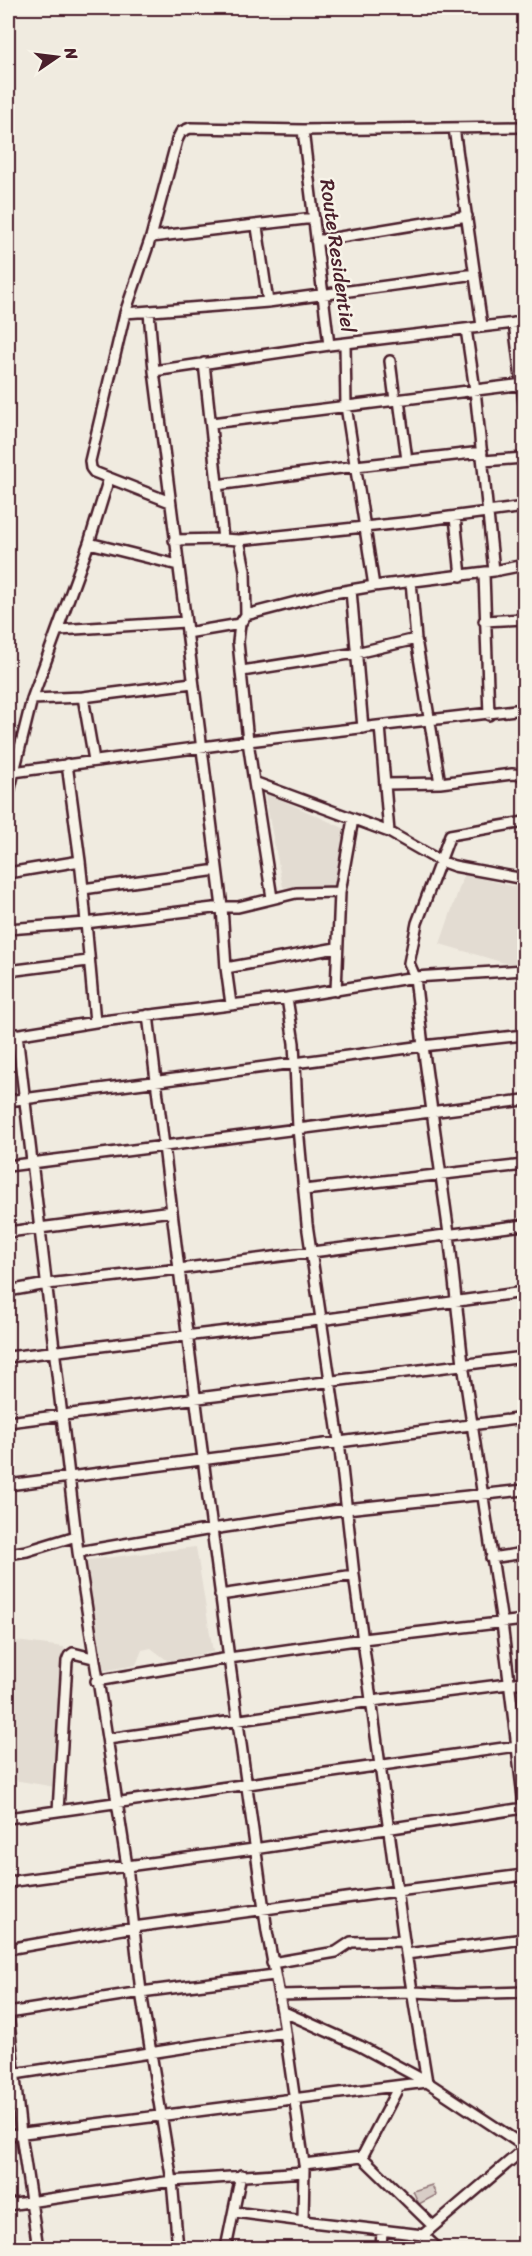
<svg xmlns="http://www.w3.org/2000/svg" width="532" height="2256" font-family="Sriracha,sans-serif">
	<rect width="100%" height="100%" fill="#f0ebe0"/>
	<filter id="ink" filterUnits="userSpaceOnUse"><feTurbulence type="fractalNoise" baseFrequency=".0167" numOctaves="2"/><feDisplacementMap in="SourceGraphic" scale="12" xChannelSelector="R" yChannelSelector="G"/><feConvolveMatrix kernelMatrix="1 2 1 2 8 2 1 2 1" color-interpolation-filters="sRGB"/></filter>
	<g filter="url(#ink)">
		<path fill="#e3dcd2" d="M264 792 350 831 338 890 283 887Z
			M464 874 524 889 515 966 440 944Z
			M196 1547 213 1652 168 1661 151 1648 142 1650 136 1665 97 1672 80 1561Z
			M8 1640 64 1647 66 1655 55 1787 8 1779Z"/>
		<path fill="#d8cdc6" stroke="#917678" stroke-width="1.5" d="M432 2185 436 2195 419 2204 413 2191Z"/>
		<g fill="none" stroke-linecap="round" stroke-linejoin="round">
			<defs>
				<path id="minor" d="M454 128 482 326
					M303 130 329 345 524 322
					M257 227 268 302
					M151 237 314 218
					M316 241 467 216
					M149 312 154 371
					M125 313 268 302 475 274
					M514 323 524 402
					M466 329 475 390 494 571 524 565
					M345 344 346 406 374 586 494 571
					M329 345 154 371 222 907H238L296 893 340 892
					M390 361 395 400
					M204 363 223 539 239 540 245 570 246 615 240 624 238 642 248 741 254 782 389 832 440 861 454 866 524 879
					M399 400 407 460
					M212 423 524 384
					M483 461 524 458
					M217 485 356 466 482 452
					M170 502 94 472 91 468 90 461 125 313 151 237 177 140 181 132 190 128 303 130 524 127
					M455 517 461 576
					M174 540 223 539
					M239 540 412 522 524 507
					M89 543 178 565
					M484 574 489 715
					M411 581 416 639 440 783
					M351 590 363 728
					M246 615 327 594 374 586
					M484 621 524 619
					M59 630 185 622
					M187 633 240 624
					M242 671 356 653 416 639
					M83 697 94 760
					M32 699 83 697 192 683
					M380 726 389 832
					M67 764 80 861
					M13 772 248 741 524 709
					M254 782 272 898
					M387 784 440 783 512 774 524 775
					M8 796 32 699 89 543 109 478
					M524 822 450 835 417 923 409 963 415 977 423 1046 524 1035
					M8 873 80 861 83 889
					M8 929 85 923 222 907 226 968 231 1004
					M226 968 336 948
					M8 971 88 961
					M336 991 340 892 353 819
					M287 998 294 1043 298 1128 307 1224 339 1441 354 1575 404 1941 427 2082
					M95 1022 83 889 217 870
					M17 1034 78 1552 127 1866 141 1992 172 2181 304 2172
					M8 1036 95 1022 287 998 415 977 524 970
					M8 1101 423 1046 449 1234 463 1364 502 1623 524 1805
					M8 1166 524 1100
					M304 1190 524 1165
					M8 1232 172 1211
					M8 1291 47 1284 179 1269 148 1015
					M8 1357 320 1320 524 1292
					M8 1422 524 1357
					M8 1485 524 1418
					M524 1490 346 1509 212 1529 229 1658 363 1639 524 1620
					M78 1552 212 1529 179 1269 524 1225
					M8 1554 27 1551 76 1536
					M491 1558 524 1553
					M220 1595 354 1575
					M96 1681 229 1658 267 1931 282 2011 304 2164 362 2157
					M108 1739 372 1701 524 1682
					M58 1811 67 1661 69 1656 73 1653 93 1658
					M8 1818 524 1745
					M8 1882 254 1849 524 1808
					M8 1949 134 1927 397 1891 524 1875
					M406 1954 524 1939
					M272 1963 336 1952 351 1942 404 1941
					M279 1995 413 1992 456 1994 524 1992
					M282 2011 360 2046 427 2082 524 2146
					M8 2013 141 1992 274 1975
					M8 2013 21 2134 38 2248
					M8 2075 285 2032
					M399 2086 362 2157 433 2226
					M8 2135 427 2082
					M304 2168 303 2221 423 2235 524 2149
					M8 2205 172 2181 178 2248
					M235 2212 303 2221
					M423 2235 437 2248
					M226 2248 241 2175
					M381 2248 382 2231"/>
			</defs>
			<use href="#minor" stroke="#4a1f2b" stroke-width="14"/>
			<use href="#minor" stroke="#f7f3e8" stroke-width="9"/>
		</g>
	</g>
	<g text-anchor="middle" stroke-width="5" stroke-linejoin="round" paint-order="stroke">
		<g font-size="20" fill="#4a1f2b" stroke="#f7f3e8">
			<text transform="translate(338 256) rotate(82)" y="7">Route Residentiel</text>
		</g>
	</g>
	<rect width="532" height="2256" fill="none" stroke="#f7f3e8" stroke-width="30"/>
	<rect x="15" y="15" width="502" height="2226" fill="none" stroke="#4a1f2b" stroke-width="2" filter="url(#ink)"/>
	<g transform="translate(57 57) rotate(76)" stroke="#f7f3e8" stroke-width="4.5" paint-order="stroke">
	<path d="M0-4.5L10 22L0 15L-10 22Z" fill="#4a1f2b"/>
	<text y="-9" font-size="16" font-weight="bold" text-anchor="middle" fill="#4a1f2b">N</text>
	</g>
</svg>
